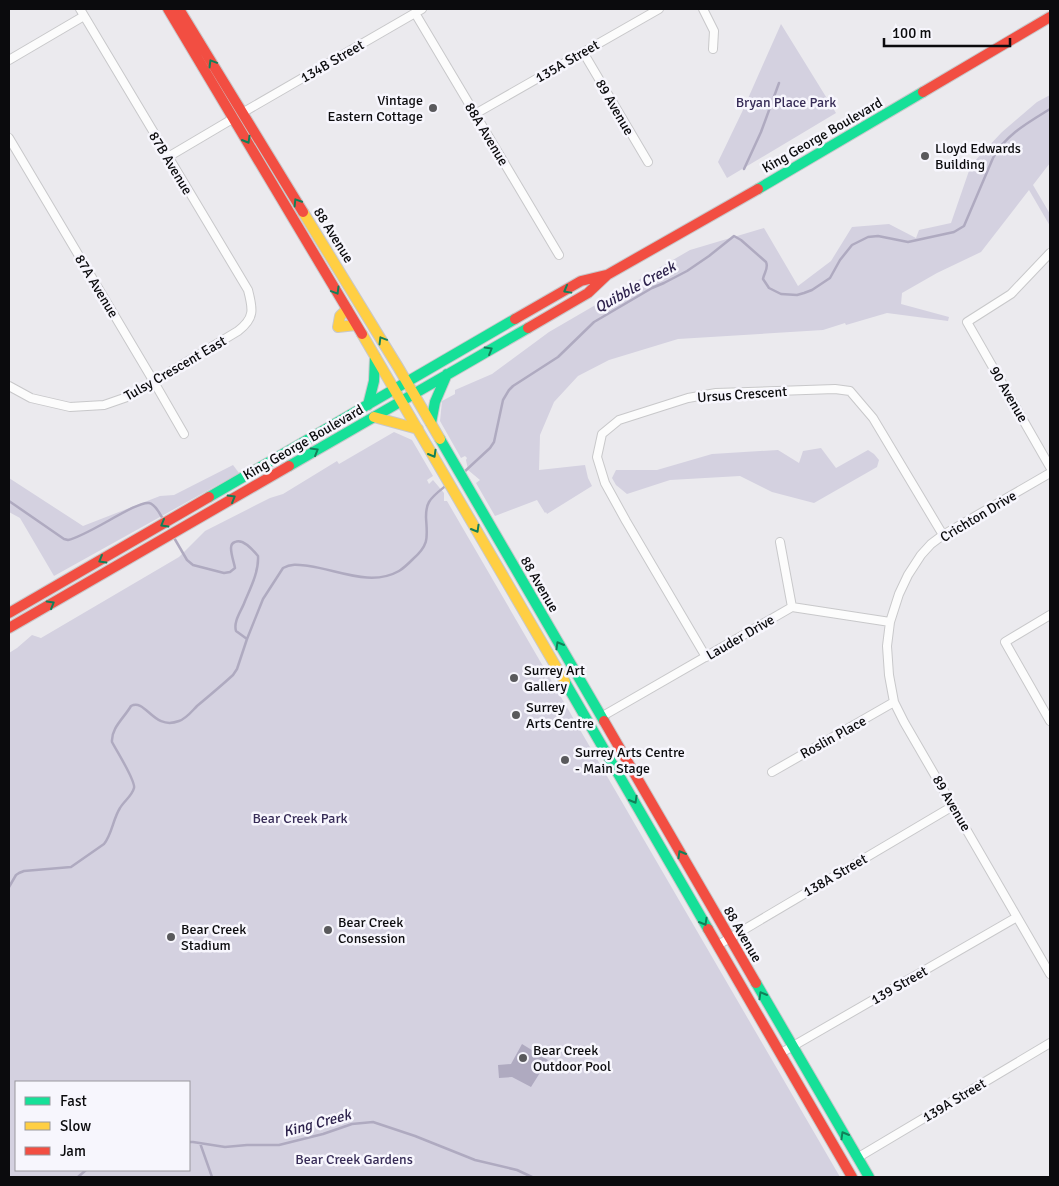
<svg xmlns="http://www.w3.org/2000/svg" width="1059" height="1186" font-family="Signika,sans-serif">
	<rect width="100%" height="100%" fill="#ebeaee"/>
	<path fill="#d4d1e0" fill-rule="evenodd" d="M781 24 836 113 727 178 718 162 742 112Z
		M1050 95V163L1033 185 1050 214V226L1029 190 981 252 937 273 902 293 901 304 949 317 948 321 887 313 846 325 845 323 823 330 678 339 609 360 578 376 554 402 540 435 539 470 585 465 588 478 592 486 547 514 546 512 545 513 537 500 495 516 476 483 480 480 468 470 466 460 467 458 465 456 461 458 440 421 442 401 455 394V390L492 374 549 332 690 250 764 228 798 286 831 261 852 227 889 224 916 238 919 230 951 223 971 165 1002 132 1037 102Z
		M394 432 412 440 433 476 427 480 429 484 433 480 444 493V501H447L840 1177H9V653L17 648 32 635 41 638 179 557 205 531 270 498 283 494 337 461 339 464ZM16 1082H189V1170H16Z
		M821 448 836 468 868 450 874 454 879 460 877 467 814 503 772 492 740 476 670 480 627 494 616 485 612 478 616 470H657L712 454 778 450 799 463 803 451Z
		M233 465 239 473 54 576 20 518 9 512V478L83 526 160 496 174 495Z"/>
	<path fill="#afaac0" d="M522 1044 548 1060 531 1087 512 1077 499 1078 498 1065 511 1064Z"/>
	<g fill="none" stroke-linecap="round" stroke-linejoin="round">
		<path stroke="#afaac0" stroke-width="2.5" d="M744 169 761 132 779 83
			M463 473 490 448 494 442 503 400 509 390 513 386 558 357 594 322 652 288 664 283 687 271 709 256 734 236 741 240 766 262C769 268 764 273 763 279L769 288 781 294 797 295 804 293 812 290 830 278 840 260 852 245 868 237 878 236 908 242 954 232 964 226 993 158C1005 135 1029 122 1050 109
			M9 501 64 539 68 540C88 536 136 501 149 503 156 504 161 516 164 521
			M173 536 187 560 193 565 224 573 230 572 235 568C234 562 231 555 231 548 231 545 232 543 235 542 243 538 253 550 258 556 259 571 251 587 245 601 242 610 233 621 236 631L247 639
			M9 887 16 875 19 873 24 871 71 867 104 844C112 834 113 819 120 808 124 801 132 796 134 788 136 781 116 750 112 742 111 728 124 718 131 706 146 698 153 731 179 721 186 719 192 711 197 706 209 696 221 686 233 675L237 669 247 639 263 599 283 568C292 563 300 565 309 566 338 570 371 587 399 571 404 568 409 563 413 559 430 544 427 537 426 517 426 512 426 507 429 502 433 495 442 489 448 484
			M189 1142H193L225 1147 247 1145H279L323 1134 352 1124 373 1122 415 1136 475 1160 517 1170 532 1177
			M200 1143 212 1177
			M78 1177 86 1170"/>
		<defs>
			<path id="street" d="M703 9 714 31 713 49
				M415 13 559 255
				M583 52 648 162
				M9 60 84 16
				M242 113 422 9
				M475 114 659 9
				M9 138 154 382 184 434
				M168 157 234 118
				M1050 253 1011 294 967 322 1050 467
				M9 386 31 398 70 407 104 405 130 396 238 331C255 318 253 309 248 290L80 9
				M1050 473 943 535 931 544 921 555 908 575 899 594 890 622 887 646 889 675 894 702 904 722 1050 974
				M780 542 792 607
				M1050 615 1005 642 1050 721
				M706 657 626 521 605 483 597 457 602 434 619 420 688 398 716 393 835 389 850 391 873 418 943 535
				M601 717 792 607 890 622
				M772 772 894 702
				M718 945 953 806
				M781 1053 1017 917
				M857 1158 1050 1043"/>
			<path id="fast" d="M758 189 923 92
				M368 405 374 381 375 357
				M431 423 435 402 447 374
				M440 439 604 721
				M289 466 528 328
				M209 497 515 319
				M565 682 708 929
				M756 983 869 1177"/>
			<path id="slow" d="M303 212 398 367 440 439
				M347 309 340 316 338 327 356 325
				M362 334 565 682
				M374 417 418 429"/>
			<path id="jam" d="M168 9 362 334
				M179 9 303 212
				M923 92 1050 17
				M515 319 581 281 606 275
				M528 328 588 293 607 275 758 189
				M9 613 209 497
				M9 628 289 466
				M604 721 756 983
				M708 929 852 1177"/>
		</defs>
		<use href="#street" stroke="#c8c8ca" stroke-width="10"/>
		<use href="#fast" stroke="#c8c8ca" stroke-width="12"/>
		<use href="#slow" stroke="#c8c8ca" stroke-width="12"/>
		<use href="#jam" stroke="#c8c8ca" stroke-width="12"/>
		<use href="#street" stroke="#fcfcfc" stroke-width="8"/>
		<use href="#fast" stroke="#16e098" stroke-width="10"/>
		<use href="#slow" stroke="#ffcf43" stroke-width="10"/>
		<use href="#jam" stroke="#f24e42" stroke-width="10"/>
	</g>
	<defs><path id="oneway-chevron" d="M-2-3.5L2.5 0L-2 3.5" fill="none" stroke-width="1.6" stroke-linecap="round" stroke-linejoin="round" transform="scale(1.25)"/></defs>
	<g stroke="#118059">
		<use href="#oneway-chevron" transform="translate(212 63) rotate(-121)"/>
		<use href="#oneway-chevron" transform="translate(247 140) rotate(60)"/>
		<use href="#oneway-chevron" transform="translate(297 202) rotate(-122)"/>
		<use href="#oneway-chevron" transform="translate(567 290) rotate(151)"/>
		<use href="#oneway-chevron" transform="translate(336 291) rotate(59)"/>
		<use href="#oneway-chevron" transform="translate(382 340) rotate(-121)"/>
		<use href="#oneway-chevron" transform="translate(489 350) rotate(-30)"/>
		<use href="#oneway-chevron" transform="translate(315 451) rotate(-30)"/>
		<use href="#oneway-chevron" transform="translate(433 454) rotate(60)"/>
		<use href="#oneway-chevron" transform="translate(232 498) rotate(-30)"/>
		<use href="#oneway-chevron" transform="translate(164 524) rotate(150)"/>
		<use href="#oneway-chevron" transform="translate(476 529) rotate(60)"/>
		<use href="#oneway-chevron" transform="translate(102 560) rotate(150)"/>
		<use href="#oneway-chevron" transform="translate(51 604) rotate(-30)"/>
		<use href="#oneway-chevron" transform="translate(559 645) rotate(-120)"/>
		<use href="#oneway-chevron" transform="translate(634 800) rotate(60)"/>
		<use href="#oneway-chevron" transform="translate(681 854) rotate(-120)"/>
		<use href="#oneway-chevron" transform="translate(704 922) rotate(60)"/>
		<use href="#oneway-chevron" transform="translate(762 995) rotate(-120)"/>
		<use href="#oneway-chevron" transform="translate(844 1135) rotate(-120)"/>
	</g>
	<g fill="#59595c" stroke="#f7f6fd" stroke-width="2">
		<circle cx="433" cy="108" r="5"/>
		<circle cx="925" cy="156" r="5"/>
		<circle cx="514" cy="678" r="5"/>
		<circle cx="516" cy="715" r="5"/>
		<circle cx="565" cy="760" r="5"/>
		<circle cx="328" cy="930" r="5"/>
		<circle cx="171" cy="937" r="5"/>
		<circle cx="523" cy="1058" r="5"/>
	</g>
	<g text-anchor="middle" stroke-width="5" stroke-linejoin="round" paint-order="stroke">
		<g font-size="14" fill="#0b0b0d" stroke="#f7f6fd">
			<text transform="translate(332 61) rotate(-30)" y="5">134B Street</text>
			<text transform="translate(567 61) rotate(-30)" y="5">135A Street</text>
			<text transform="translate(615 107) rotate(60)" y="5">89 Avenue</text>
			<text transform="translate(487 134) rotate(59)" y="5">88A Avenue</text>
			<text transform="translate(822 135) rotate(-30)" y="5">King George Boulevard</text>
			<text transform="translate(171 163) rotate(59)" y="5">87B Avenue</text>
			<text transform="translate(334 235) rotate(58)" y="5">88 Avenue</text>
			<text transform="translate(97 286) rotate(59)" y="5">87A Avenue</text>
			<text transform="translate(175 368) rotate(-30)" y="5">Tulsy Crescent East</text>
			<text transform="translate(742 394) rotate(-4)" y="5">Ursus Crescent</text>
			<text transform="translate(1009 394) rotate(60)" y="5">90 Avenue</text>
			<text transform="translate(303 442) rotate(-30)" y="5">King George Boulevard</text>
			<text transform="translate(978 516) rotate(-31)" y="5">Crichton Drive</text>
			<text transform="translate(540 584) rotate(60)" y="5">88 Avenue</text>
			<text transform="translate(740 637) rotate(-30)" y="5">Lauder Drive</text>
			<text transform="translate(833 737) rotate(-29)" y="5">Roslin Place</text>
			<text transform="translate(952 803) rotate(60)" y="5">89 Avenue</text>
			<text transform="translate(835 875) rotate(-30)" y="5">138A Street</text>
			<text transform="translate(743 934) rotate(60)" y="5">88 Avenue</text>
			<text transform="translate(899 985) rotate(-30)" y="5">139 Street</text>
			<text transform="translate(954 1100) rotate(-31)" y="5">139A Street</text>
		</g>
		<g font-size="14" fill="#0b0b0d" stroke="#f7f6fd" text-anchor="start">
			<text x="423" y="105" text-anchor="end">Vintage<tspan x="423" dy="16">Eastern Cottage</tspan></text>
			<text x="935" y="153">Lloyd Edwards<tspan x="935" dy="16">Building</tspan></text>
			<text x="524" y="675">Surrey Art<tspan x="524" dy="16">Gallery</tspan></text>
			<text x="526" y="712">Surrey<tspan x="526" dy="16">Arts Centre</tspan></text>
			<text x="575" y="757">Surrey Arts Centre<tspan x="575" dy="16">- Main Stage</tspan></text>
			<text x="338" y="927">Bear Creek<tspan x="338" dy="16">Consession</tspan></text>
			<text x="181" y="934">Bear Creek<tspan x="181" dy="16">Stadium</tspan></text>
			<text x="533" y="1055">Bear Creek<tspan x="533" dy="16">Outdoor Pool</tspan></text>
		</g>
		<g font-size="14" fill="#372c57" stroke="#f7f6fd">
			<text x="786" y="107">Bryan Place Park</text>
			<text x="300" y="823">Bear Creek Park</text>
			<text x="354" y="1164">Bear Creek Gardens</text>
		</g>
		<g font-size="15" font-style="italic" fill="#2e234d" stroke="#f7f6fd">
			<text transform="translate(635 287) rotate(-29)" y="5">Quibble Creek</text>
			<text transform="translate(317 1123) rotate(-15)" y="5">King Creek</text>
		</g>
	</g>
	<rect width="1059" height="1186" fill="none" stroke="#0b0b0d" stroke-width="20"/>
	<rect x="15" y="1081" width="175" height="90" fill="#f7f6fd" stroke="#99989d"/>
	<rect x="25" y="1097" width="25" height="8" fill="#16e098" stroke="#99989d"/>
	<text x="60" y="1106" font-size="15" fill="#0b0b0d">Fast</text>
	<rect x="25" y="1122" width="25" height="8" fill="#ffcf43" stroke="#99989d"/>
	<text x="60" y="1131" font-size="15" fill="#0b0b0d">Slow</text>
	<rect x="25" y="1147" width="25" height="8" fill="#f24e42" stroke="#99989d"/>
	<text x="60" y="1156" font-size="15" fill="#0b0b0d">Jam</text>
	<path d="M884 38v8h126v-8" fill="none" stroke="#0b0b0d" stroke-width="2.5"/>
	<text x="892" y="38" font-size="15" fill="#0b0b0d" stroke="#f7f6fd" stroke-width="4" paint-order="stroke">100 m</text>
</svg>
